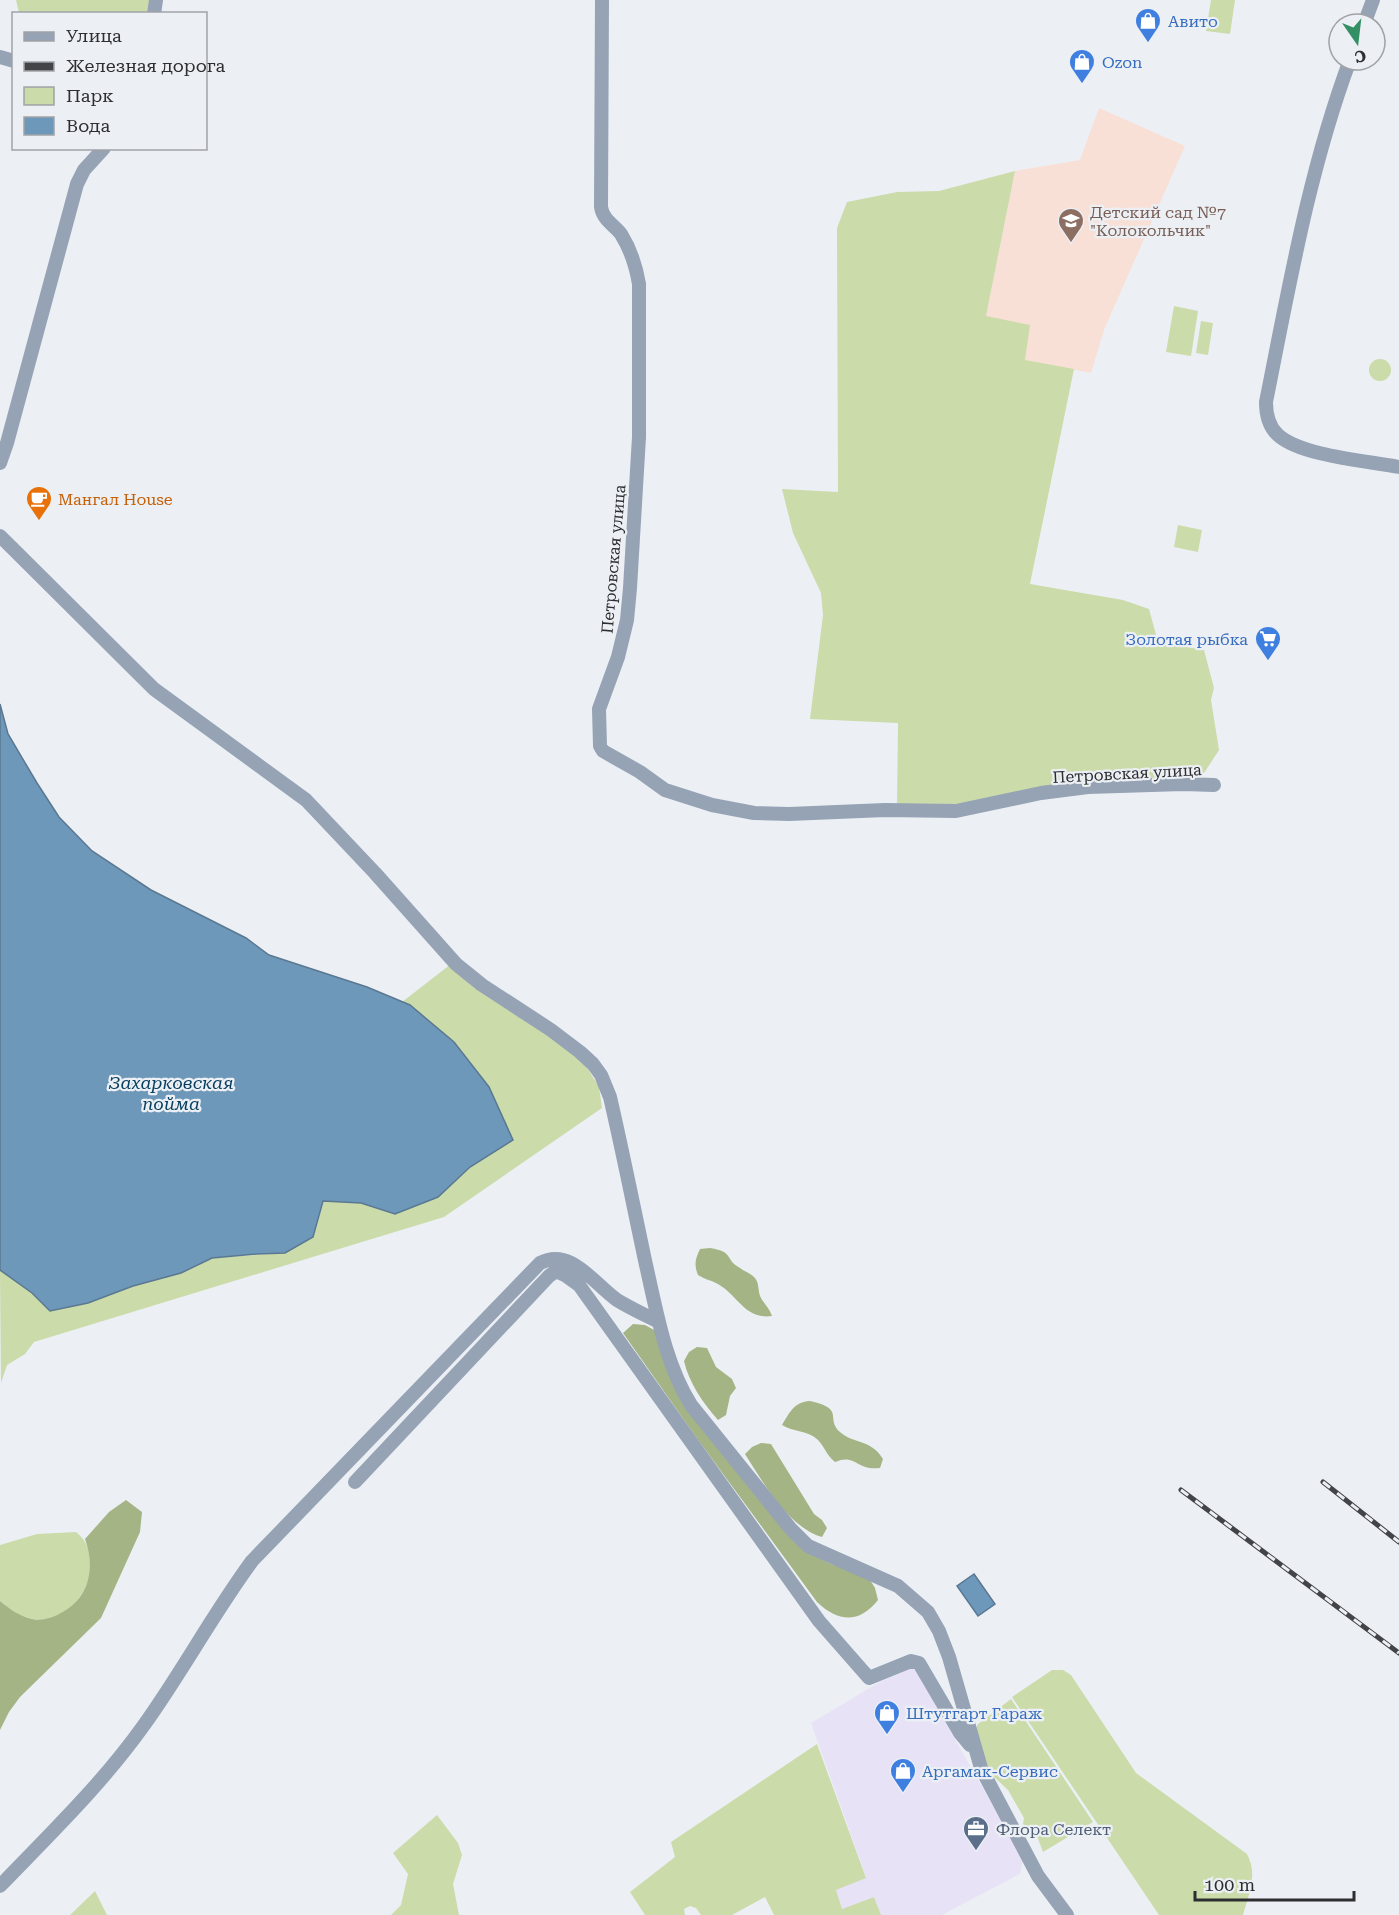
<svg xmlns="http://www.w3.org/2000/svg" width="1399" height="1915" font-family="'Roboto Serif',serif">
	<rect width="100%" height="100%" fill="#ecf0f5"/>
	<path fill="#e8e2f7" d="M914 1667 1023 1859 1020 1874 942 1915H881L874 1897 842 1909 835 1890 866 1877 811 1723 878 1683Z"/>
	<path fill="#f8e0d6" d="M1099 108 1185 146 1104 330 1091 373 1024 360 986 316 1015 171 1080 160Z"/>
	<path fill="#cbdbaa" d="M16 0H152L149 14 19 13Z
		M1211 0H1235L1230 34 1206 31Z
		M1015 171 986 316 1030 325 1025 360 1074 369 1030 584 1123 600 1149 609 1158 642 1204 650 1214 688 1211 700 1219 750 1204 773 1191 781 967 807H897L898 723 810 719 823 615 821 593 793 533 782 489 838 492 837 228 847 202 897 192 939 191Z
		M1174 306 1198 311 1191 356 1166 352Z
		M1201 321 1213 323 1208 355 1196 353Z
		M1369 370a11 11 0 1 1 22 0a11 11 0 1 1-22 0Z
		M1178 525 1202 530 1198 552 1174 547Z
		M451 964 554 1037 586 1066 599 1087 602 1108 444 1217 34 1342 25 1354 7 1365 1 1383 0 1270 32 1293 51 1311 88 1303 133 1286 181 1273 212 1258 285 1253 313 1237 323 1201 361 1203 395 1214 438 1197 470 1167 513 1140 410 1005 402 1002Z
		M76 1532C112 1560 77 1627 33 1619 20 1617 10 1609 0 1601V1545L37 1534Z
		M1052 1670H1063L1071 1675 1136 1773 1247 1854C1258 1874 1249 1894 1243 1915H1159L1012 1697Z
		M1011 1699 1093 1822 1043 1852 1037 1836 1023 1824 1024 1818 1008 1790 990 1773 979 1746 975 1730 978 1724Z
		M817 1744 866 1878 836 1890 842 1909 874 1897 881 1915H774L765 1897 732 1915H701L696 1908 690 1906 684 1909 685 1915H645L630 1892 675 1857 671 1842Z
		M437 1815 458 1843 462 1855 453 1884 459 1915H391L401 1905 408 1874 393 1853Z
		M95 1891 107 1915H70Z"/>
	<path fill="#a4b484" d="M710 1248C735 1252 724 1259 740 1268 745 1272 751 1273 755 1278 759 1283 758 1290 760 1296 763 1303 769 1307 772 1316 744 1320 738 1294 716 1283 710 1280 704 1279 698 1275 694 1265 695 1259 700 1249Z
		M633 1324 645 1325 656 1331 673 1385 682 1399 806 1551 831 1564 867 1575 875 1588 878 1600C859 1624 838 1622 817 1602L696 1437 623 1333Z
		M697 1347 707 1348 716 1367 732 1379 736 1388 730 1396 726 1415 718 1420C703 1403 689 1383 684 1361L689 1352Z
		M810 1401C846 1409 825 1418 840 1432 853 1444 871 1439 883 1459L880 1468C856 1471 856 1453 835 1462 826 1455 825 1447 818 1440 808 1430 793 1432 782 1425 790 1412 794 1402 810 1401Z
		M761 1443 771 1444 814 1514 822 1520 827 1528 822 1537C789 1528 762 1481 745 1454L752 1447Z
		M126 1500 142 1512 140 1532 101 1618 20 1697 9 1712 0 1730V1601C10 1609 19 1616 32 1619 40 1621 52 1618 59 1614 89 1600 96 1568 85 1539L109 1512Z"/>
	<path fill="#6e98ba" stroke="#5a7891" stroke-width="1.5" d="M0 704 8 734 37 783 59 817 92 851 151 890 246 938 269 955 367 987 410 1005 454 1042 489 1087 513 1140 470 1167 438 1197 395 1214 361 1203 323 1201 313 1237 285 1253 257 1254 212 1258 181 1273 133 1286 88 1303 50 1311 32 1293 0 1270Z
		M974 1574 995 1604 978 1616 957 1586Z"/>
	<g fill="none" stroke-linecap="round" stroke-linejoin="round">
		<path stroke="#95a3b5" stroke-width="14" d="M602 0 601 207C603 220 614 225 621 234 631 250 636 266 639 284V437L630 588 627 620 618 657 599 709 600 746 603 751 640 772 665 790 712 805 754 813 789 814 885 810 956 811 1041 793 1088 787 1183 784 1214 785
			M154 14 156 0
			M1364 24 1373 0
			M0 57 14 61
			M1350 60C1309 170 1289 287 1266 402 1266 414 1268 426 1278 435 1301 456 1368 461 1399 467
			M0 463 7 443 77 184 84 170 104 148
			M0 536 154 689 306 800 375 873 456 964 482 985 551 1030 580 1052 593 1064 601 1075 610 1097C623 1153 634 1209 646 1265 657 1313 665 1363 691 1405L790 1528 808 1546 898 1586 928 1612 939 1631 949 1657 981 1768 1038 1876 1067 1915
			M355 1482 549 1276 556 1271 565 1275 579 1285 819 1621 869 1678 911 1661 919 1663 960 1733 970 1745
			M0 1886C50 1834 102 1784 144 1725 182 1672 213 1614 252 1561L540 1263C571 1247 594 1284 617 1300 630 1308 645 1315 659 1322"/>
		<defs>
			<path id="rail" d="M1323 1482 1399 1542
				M1181 1490 1399 1653"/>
		</defs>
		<use href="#rail" stroke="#434447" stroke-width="5"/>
		<use href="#rail" stroke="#ecf0f5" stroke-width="3" stroke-dasharray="9" stroke-linecap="butt"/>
	</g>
	<defs>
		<symbol id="shop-pin" viewBox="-11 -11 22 30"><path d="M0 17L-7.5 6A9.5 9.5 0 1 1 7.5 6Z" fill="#3f7fe0" stroke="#ecf0f5"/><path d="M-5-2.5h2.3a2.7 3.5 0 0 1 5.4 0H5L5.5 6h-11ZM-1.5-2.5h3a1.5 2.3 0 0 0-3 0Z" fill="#fff"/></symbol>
		<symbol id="school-pin" viewBox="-11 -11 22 30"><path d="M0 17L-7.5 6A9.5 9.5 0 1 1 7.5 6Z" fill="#8d6e63" stroke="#ecf0f5"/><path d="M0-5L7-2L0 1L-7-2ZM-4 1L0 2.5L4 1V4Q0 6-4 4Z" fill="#fff"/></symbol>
		<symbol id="cafe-pin" viewBox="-11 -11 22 30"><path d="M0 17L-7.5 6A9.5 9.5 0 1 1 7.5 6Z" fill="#e8710a" stroke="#ecf0f5"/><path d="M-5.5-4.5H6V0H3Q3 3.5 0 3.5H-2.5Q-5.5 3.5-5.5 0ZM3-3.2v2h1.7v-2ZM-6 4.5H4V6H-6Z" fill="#fff"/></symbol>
		<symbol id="supermarket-pin" viewBox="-11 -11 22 30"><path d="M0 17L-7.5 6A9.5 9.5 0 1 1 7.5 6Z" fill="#3f7fe0" stroke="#ecf0f5"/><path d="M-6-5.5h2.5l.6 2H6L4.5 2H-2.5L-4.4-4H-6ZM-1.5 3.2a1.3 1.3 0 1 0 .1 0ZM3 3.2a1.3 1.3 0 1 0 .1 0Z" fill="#fff"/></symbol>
		<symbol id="office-pin" viewBox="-11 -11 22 30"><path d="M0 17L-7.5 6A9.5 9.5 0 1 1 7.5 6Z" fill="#5c6f8a" stroke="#ecf0f5"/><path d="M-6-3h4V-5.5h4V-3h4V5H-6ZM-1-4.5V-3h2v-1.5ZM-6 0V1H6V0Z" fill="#fff"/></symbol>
	</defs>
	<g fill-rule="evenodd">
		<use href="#shop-pin" x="1133" y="6" width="30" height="40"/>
		<use href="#shop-pin" x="1067" y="47" width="30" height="40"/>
		<use href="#school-pin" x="1056" y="206" width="30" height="40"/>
		<use href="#cafe-pin" x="24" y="484" width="30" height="40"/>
		<use href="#supermarket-pin" x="1253" y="624" width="30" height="40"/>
		<use href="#shop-pin" x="872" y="1698" width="30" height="40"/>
		<use href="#shop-pin" x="888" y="1756" width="30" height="40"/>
		<use href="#office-pin" x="961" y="1814" width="30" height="40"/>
	</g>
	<g text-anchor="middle" stroke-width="4.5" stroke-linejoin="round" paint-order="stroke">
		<g font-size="16" fill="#366cbe" stroke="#ecf0f5" text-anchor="start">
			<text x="1168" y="27">Авито</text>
			<text x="1102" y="68">Ozon</text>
			<text x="1248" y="645" text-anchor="end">Золотая рыбка</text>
			<text x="906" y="1719">Штутгарт Гараж</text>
			<text x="922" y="1777">Аргамак-Сервис</text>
		</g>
		<g font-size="16" fill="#785e54" stroke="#ecf0f5" text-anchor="start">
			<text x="1090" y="218">Детский сад №7<tspan x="1090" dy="18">"Колокольчик"</tspan></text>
		</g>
		<g font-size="16" fill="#c56008" stroke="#ecf0f5" text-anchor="start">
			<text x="58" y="505">Мангал House</text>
		</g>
		<g font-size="16" fill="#2d2e30" stroke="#ecf0f5">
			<text transform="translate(613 559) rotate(-85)" y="6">Петровская улица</text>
			<text transform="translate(1127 773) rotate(-3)" y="6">Петровская улица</text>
		</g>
		<g font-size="16" fill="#4e5e75" stroke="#ecf0f5" text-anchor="start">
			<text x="996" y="1835">Флора Селект</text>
		</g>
		<g font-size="18" font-style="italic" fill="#073d5f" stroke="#ecf0f5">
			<text x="171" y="1089">Захарковская<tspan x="171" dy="21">пойма</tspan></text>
		</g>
	</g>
	<rect x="12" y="12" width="195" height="138" fill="#ecf0f5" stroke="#a0a2a6" stroke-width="1.5"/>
	<rect x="24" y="32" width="30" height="9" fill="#95a3b5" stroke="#a0a2a6" stroke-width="1.5"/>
	<text x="66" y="42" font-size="18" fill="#2d2e30">Улица</text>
	<rect x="24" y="62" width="30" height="9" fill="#434447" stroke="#a0a2a6" stroke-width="1.5"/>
	<text x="66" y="72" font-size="18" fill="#2d2e30">Железная дорога</text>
	<rect x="24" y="87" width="30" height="18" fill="#cbdbaa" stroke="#a0a2a6" stroke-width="1.5"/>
	<text x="66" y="102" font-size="18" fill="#2d2e30">Парк</text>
	<rect x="24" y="117" width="30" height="18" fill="#6e98ba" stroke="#a0a2a6" stroke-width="1.5"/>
	<text x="66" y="132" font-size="18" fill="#2d2e30">Вода</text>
	<g transform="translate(1357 42) rotate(166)"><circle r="28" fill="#ecf0f5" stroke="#a0a2a6" stroke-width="1.5"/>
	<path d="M0-4.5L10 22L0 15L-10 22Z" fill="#348f65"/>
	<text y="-9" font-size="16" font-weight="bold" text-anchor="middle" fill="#2d2e30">С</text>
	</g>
	<path d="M1195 1891v9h159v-9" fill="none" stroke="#2d2e30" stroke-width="3"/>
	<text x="1204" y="1891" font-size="18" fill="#2d2e30" stroke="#ecf0f5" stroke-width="4.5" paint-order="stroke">100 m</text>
</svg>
